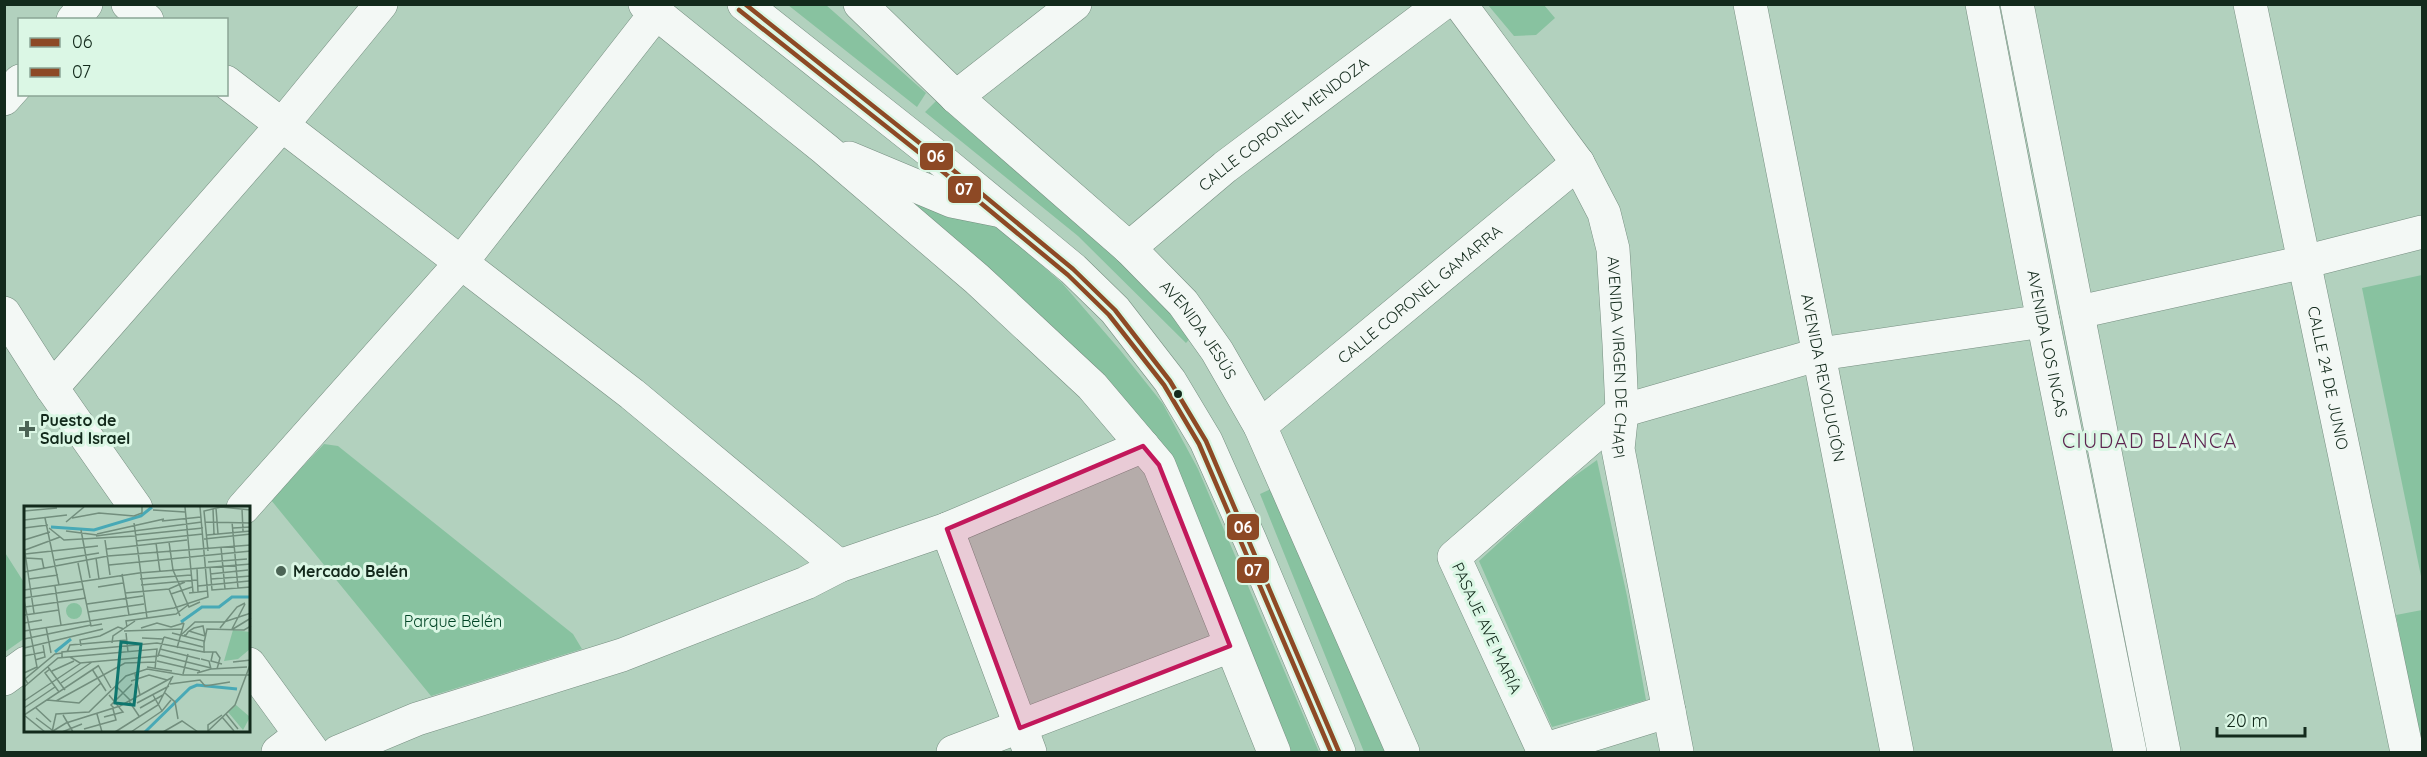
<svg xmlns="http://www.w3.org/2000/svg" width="2427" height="757" font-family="Quicksand,sans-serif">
	<rect width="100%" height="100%" fill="#b2d1be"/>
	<path fill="#88c2a0" d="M826 5 926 93 917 107 788 5Z
		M1488 5H1544L1555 18 1536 35 1514 36Z
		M939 98 1094 233 1192 336 1186 343 1078 236 925 112Z
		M899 197 994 223 1062 283 1120 350 1163 404 1198 469 1319 752H1289L1183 506Z
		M2422 275V581L2362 288Z
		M324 444 338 446 573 634 582 649 431 696 271 500Z
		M1597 460 1627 596 1646 700 1552 727 1479 561 1562 485Z
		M1273 488 1389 752H1364L1260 494Z
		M4 551 25 584V638L5 652Z
		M2422 610V752L2396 615Z"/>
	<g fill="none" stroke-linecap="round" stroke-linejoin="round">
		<defs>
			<g id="minor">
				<path d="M128 4 147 20"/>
				<path d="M645 4 825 149 977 279 1092 386 1159 465 1274 752"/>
				<path id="s1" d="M860 4 956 97 1129 248 1183 303 1217 351 1260 426 1403 752"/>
				<path id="s2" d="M1460 4 1578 163 1604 213 1613 249 1619 344 1622 411 1618 449 1677 752"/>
				<path id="s3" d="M1750 4 1897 752"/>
				<path id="s4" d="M2250 4 2407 752"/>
				<path d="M73 20 86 4"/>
				<path d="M226 82 632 394 839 566"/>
				<path d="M956 97 1075 4"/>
				<path d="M4 99 20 81"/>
				<path d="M849 158 952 201 1002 211"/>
				<path id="s5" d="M1129 248 1225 167 1442 4"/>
				<path d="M2079 312 2304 262 2422 232"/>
				<path d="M4 313 52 388 136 508"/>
				<path d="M52 388 282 125 381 4"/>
				<path id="s6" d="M1260 426 1578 163"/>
				<path d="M243 508 460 264 656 13"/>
				<path d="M947 529 1030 752"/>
				<path d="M249 664 313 752"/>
				<path d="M4 679 26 663"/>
				<path d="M1669 711 1543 750 1454 557 1622 411 1820 354 2043 321"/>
				<path d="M278 752 300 735"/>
				<path d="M338 752 417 719 622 655 806 583 839 566 947 529 1143 446"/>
				<path d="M953 752 1230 646"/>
			</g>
			<g id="major">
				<path d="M744 4 936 156 1073 269 1115 310 1170 381 1206 441 1250 540 1339 752"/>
				<path id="s7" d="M1982 4 2043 321 2130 752"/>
				<path d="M2017 4 2164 752"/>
			</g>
		</defs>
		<use href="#minor" stroke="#768e80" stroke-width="34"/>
		<use href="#major" stroke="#768e80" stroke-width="34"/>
		<use href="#minor" stroke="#f3f8f5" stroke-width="33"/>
		<use href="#major" stroke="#f3f8f5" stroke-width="33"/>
		<defs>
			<path id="bus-1" d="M745 4 936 156 1073 269 1115 310 1170 381 1206 441 1339 752"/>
			<path id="bus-2" d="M739 10 931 162 1068 275 1109 315 1164 385 1199 444 1331 752"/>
		</defs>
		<use href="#bus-1" stroke="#dbf7e5" stroke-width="9"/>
		<use href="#bus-2" stroke="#dbf7e5" stroke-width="9"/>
		<use href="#bus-1" stroke="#8d4925" stroke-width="4.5"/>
		<use href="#bus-2" stroke="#8d4925" stroke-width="4.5"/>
	</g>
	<path fill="#c2185b" fill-opacity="0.2" stroke="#c2185b" stroke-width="4.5" stroke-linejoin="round" d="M1143 446 1159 465 1230 646 1020 728 947 529Z"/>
	<circle fill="#132a1c" stroke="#dbf7e5" stroke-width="2" cx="1178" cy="394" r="5"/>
	<g fill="#4b6455" stroke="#dbf7e5" stroke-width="2">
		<path d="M24 420h6v6h6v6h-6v6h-6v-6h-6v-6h6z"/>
		<circle cx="281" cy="571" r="6"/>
	</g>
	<g text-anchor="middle" stroke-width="6" stroke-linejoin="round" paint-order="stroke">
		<g font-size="16" fill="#132a1c" stroke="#dbf7e5">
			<text dy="6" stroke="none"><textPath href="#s5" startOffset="198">CALLE CORONEL MENDOZA</textPath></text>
			<text dy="6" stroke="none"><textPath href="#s6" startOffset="207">CALLE CORONEL GAMARRA</textPath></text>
			<text dy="6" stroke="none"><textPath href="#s1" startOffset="471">AVENIDA JESÚS</textPath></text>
			<text dy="6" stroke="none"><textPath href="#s7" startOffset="346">AVENIDA LOS INCAS</textPath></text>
			<text dy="6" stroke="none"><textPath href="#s2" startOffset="400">AVENIDA VIRGEN DE CHAPI</textPath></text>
			<text dy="6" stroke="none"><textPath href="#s3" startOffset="381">AVENIDA REVOLUCIÓN</textPath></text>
			<text dy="6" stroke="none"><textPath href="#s4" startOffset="382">CALLE 24 DE JUNIO</textPath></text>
			<text transform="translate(1487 628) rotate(65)" y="6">PASAJE AVE MARÍA</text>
		</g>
		<g font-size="16" font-weight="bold" fill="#132a1c" stroke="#dbf7e5" text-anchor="start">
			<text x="40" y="426">Puesto de<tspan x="40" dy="18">Salud Israel</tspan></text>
			<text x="293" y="577">Mercado Belén</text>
		</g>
		<g font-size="16" fill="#004425" stroke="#dbf7e5">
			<text x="453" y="627">Parque Belén</text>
		</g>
		<g font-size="20" letter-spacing="1.5" fill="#5e2651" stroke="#dbf7e5">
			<text x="2150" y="448">CIUDAD BLANCA</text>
		</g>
	</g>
	<g transform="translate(24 506)">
		<rect width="226" height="226" fill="#b2d1be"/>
		<path d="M42 105a8 8 0 1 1 16 0a8 8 0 1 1-16 0ZM209 124 226 126V143L214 153 200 155ZM212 199 226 211 219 224 204 206Z" fill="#88c2a0"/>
		<path fill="none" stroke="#48a9b6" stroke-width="3" d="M27 21 70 24 117 10 128 1M157 116 178 101H195L208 91H227M31 146 47 133M121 226 166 182 173 179 213 183"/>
		<path fill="none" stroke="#728e7d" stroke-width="1.5" d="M161 1 169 86M192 2 194 28M189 3 190 28M218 3 219 25M129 4 161 6M0 5 33 2M21 12 35 79M48 12 75 7 110 10 118 7V1M0 14 43 9M138 15 177 11M42 16 60 1M181 16 227 17M208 16 214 82M110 17 123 112M0 22 24 19M25 22 40 34 111 30M209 22 227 21M57 24 66 72M42 25 73 29M73 28 140 13M111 29 179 22M183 29 227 25M72 30 178 16M180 33 227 28M0 34 26 26M81 34 86 69M112 35 179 28M145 36 149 64 165 101 176 96M132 37 136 66M0 40 10 107M197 41 201 83M83 43 163 34M1 44 36 31M184 45 180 5 197 1 227 4M1 48 74 40M2 52 18 53 20 63M72 52 75 73M31 54 75 47M184 56 223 53M54 57 67 120 78 118M85 59 227 45M186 61 188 84 227 81M173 62 174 86M0 66 84 50 227 39M98 68 105 109M186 68 224 64M5 73 34 69M116 73 167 69M187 73 227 70M117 79 173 74M31 80 37 119M174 80 225 75M74 81 99 77M145 83 156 110M0 84 115 67 227 58M101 87 145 83 161 76M165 87 184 85M147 88 168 81M0 92 60 83M0 94 13 161 0 167M63 98 119 90M1 101 62 92M64 106 120 98M1 109 35 104M0 117 18 114M22 121 27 147M103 121 102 115 152 108 164 99M117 122 133 117 147 121 160 117M196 122 213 101 221 97M208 123 221 98M209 123 227 112M0 125 150 102 184 91 176 1M100 125 158 123M102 127 104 146M157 129 171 116H200L227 107M160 129H162L164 126 165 125 170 122 179 120 181 130 165 125M140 131 179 141M118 132 139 133M0 133 67 119M88 137 89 130 111 115M180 137 183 123 220 124 227 120M57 140 56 134 76 130 94 121 100 123M0 142 79 123M153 142 160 117M136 143 176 153M43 146 46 139 103 134M180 146H192L196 152 193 163M189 146 187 155 198 158M135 149 187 162M0 150 20 146M46 151 56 157 134 150 140 131M38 152V146L133 137 180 146V135L148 127M11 154 21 151 19 139M133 155 176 165M209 156 227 154M74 159 87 182M24 161 41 184M123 161 148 165M26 163 21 167 35 186M68 163 82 185M187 163 223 161M28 165 50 155M173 167 187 163 185 155 177 153M111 168 116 189M159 168 164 148M107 175 125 169 143 174M37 177 68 156M4 178 1 173 31 148 38 147M146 178 176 174 181 180 206 176M0 181 34 152 133 143 131 163M93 181 106 194M141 187 151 196 154 213M129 189 138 205 147 194M23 194 55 197 77 177M0 195 57 157M32 195 101 157 132 156M105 195 115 210M113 197 145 180M0 202 31 181M12 202 27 216M90 202 87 199 108 178M116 202 139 189M73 208 78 226M202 208 214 223M39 209 49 226M80 211 99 206 85 189M198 211 210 225M12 212 28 224M60 223 92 214 89 203M29 225 42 217 96 200 149 171M184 225 211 199 226 159M21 226 0 209 74 160M28 226 32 208 65 206 102 170 123 163 159 169H227M38 226 58 218M91 226 134 199 149 170M107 226 138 205M139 226 158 215 174 226M184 226V219L198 209"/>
		<path fill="#0f766e" fill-opacity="0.15" stroke="#0f766e" stroke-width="3" d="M97 136 117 138 110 199 91 197Z"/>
		<rect width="226" height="226" fill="none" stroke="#132a1c" stroke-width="3"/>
	</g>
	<g stroke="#dbf7e5" stroke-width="2">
		<rect x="919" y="142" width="35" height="29" rx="6" fill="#8d4925"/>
		<rect x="947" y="175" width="35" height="29" rx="6" fill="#8d4925"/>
		<rect x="1226" y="513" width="34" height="28" rx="6" fill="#8d4925"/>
		<rect x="1236" y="556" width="34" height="28" rx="6" fill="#8d4925"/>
	</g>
	<g font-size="16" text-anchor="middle" font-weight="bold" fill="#fff">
		<text x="936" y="162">06</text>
		<text x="964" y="195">07</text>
		<text x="1243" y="533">06</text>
		<text x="1253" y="576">07</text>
	</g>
	<rect width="2427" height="757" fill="none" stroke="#132a1c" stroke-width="12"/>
	<rect x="18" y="18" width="210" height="78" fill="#dbf7e5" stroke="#8ba595" stroke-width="1.5"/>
	<rect x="30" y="38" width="30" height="9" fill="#8d4925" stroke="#8ba595" stroke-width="1.5"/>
	<text x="72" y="48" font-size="18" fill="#132a1c">06</text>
	<rect x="30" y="68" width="30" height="9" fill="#8d4925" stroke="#8ba595" stroke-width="1.5"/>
	<text x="72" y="78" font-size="18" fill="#132a1c">07</text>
	<path d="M2217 727v9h88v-9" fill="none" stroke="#132a1c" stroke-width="3"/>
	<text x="2226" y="727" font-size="18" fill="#132a1c" stroke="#dbf7e5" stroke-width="4.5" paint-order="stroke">20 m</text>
</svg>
